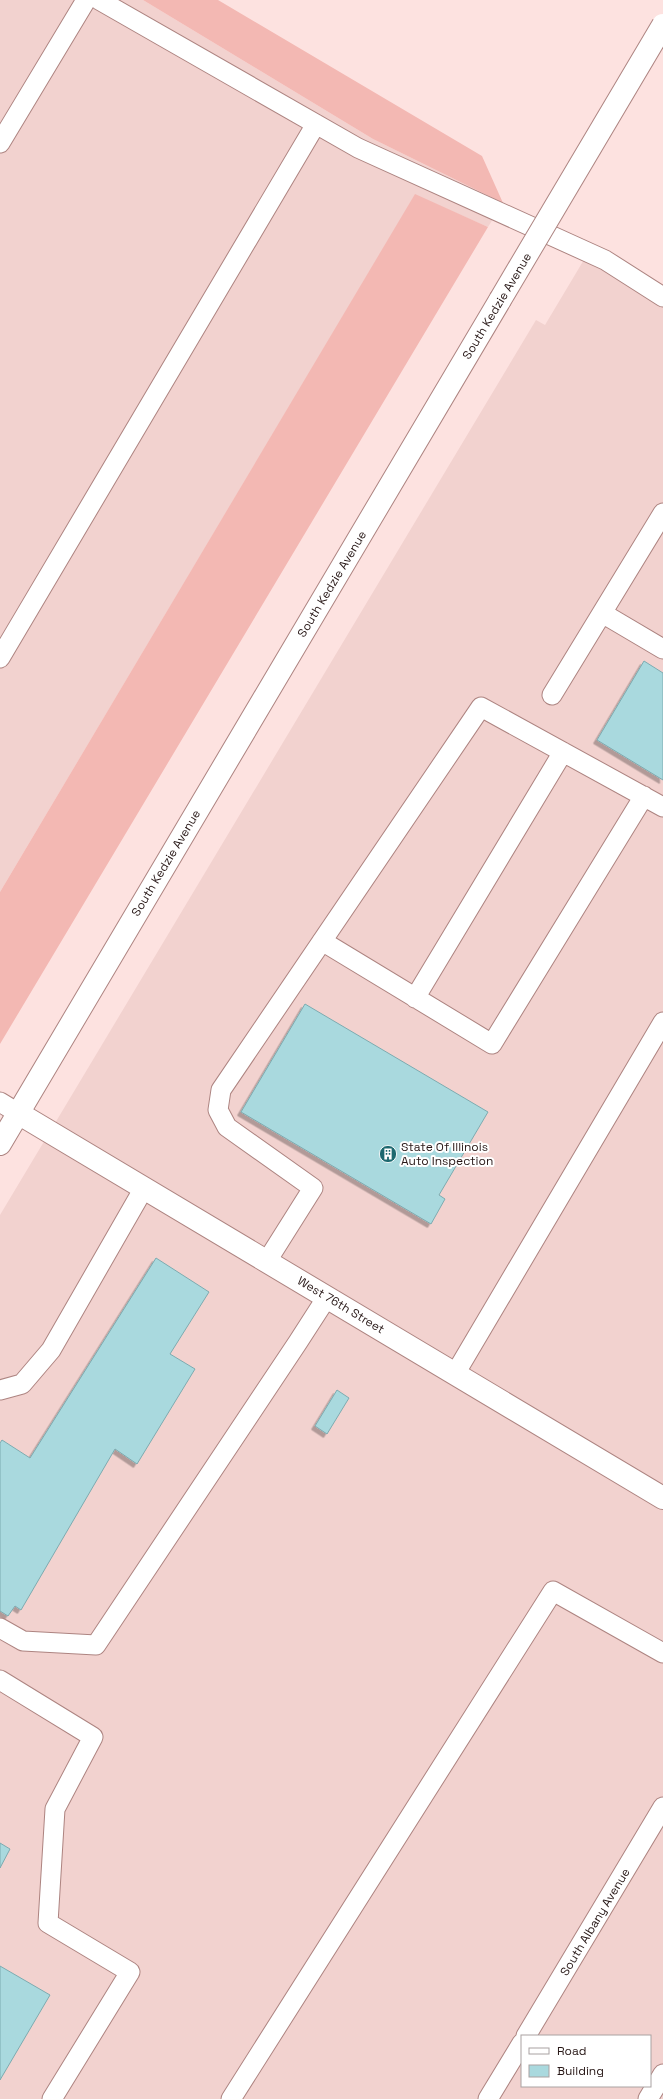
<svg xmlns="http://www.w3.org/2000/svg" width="663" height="2099" font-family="'Space Grotesk',sans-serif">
	<defs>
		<filter id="shadow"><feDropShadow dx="-3.5" dy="3.5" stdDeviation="0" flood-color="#0004"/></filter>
	</defs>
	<rect width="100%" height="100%" fill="#fde2e0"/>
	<path fill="#f2d2cf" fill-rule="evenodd" d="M0 0H143L373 139 503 203 488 227 415 195 0 892Z
		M588 253 663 296V2099H0V1215L536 320 545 325ZM522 2036H650V2086H522Z"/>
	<path fill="#f3b8b3" d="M143 0H218L482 156 503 203 373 139Z
		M415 194 488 227 0 1044V892Z"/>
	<path fill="#a9d9de" stroke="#7dabb0" filter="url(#shadow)" d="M644 661 663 673V780L597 740Z
		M305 1004 488 1112 439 1195 445 1199 431 1224 241 1112Z
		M156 1258 209 1292 170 1354 195 1369 137 1464 115 1449 21 1610 15 1606 8 1616 0 1611V1443L2 1440 30 1458Z
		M337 1390 349 1398 327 1434 315 1426Z
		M0 1843 10 1849 0 1868Z
		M0 1966 50 1995 0 2080Z"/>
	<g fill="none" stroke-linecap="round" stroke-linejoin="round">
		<defs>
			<path id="lane" d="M99 0 358 148 605 260 663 297
				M0 143 86 0
				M663 513 602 613 663 649
				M0 658 316 124
				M552 695 602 613
				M322 941 492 1044 644 796
				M415 998 563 752
				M0 1102 18 1113
				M267 1261 313 1188 227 1127 218 1110 221 1090 481 707 663 807
				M455 1374 663 1022
				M0 1390 22 1384 51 1350 144 1188
				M0 1628 23 1641 96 1645 298 1342 327 1297
				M0 1680 93 1737 55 1809 48 1923 130 1972 52 2099
				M526 2036 663 1807
				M231 2099 553 1591 663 1653
				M488 2099 522 2043
				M648 2099 663 2074"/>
			<path id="street" d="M18 1113 663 1498"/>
			<path id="secondary" d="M0 1144 500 300"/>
		</defs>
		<use href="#lane" stroke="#ad8481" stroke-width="21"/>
		<use href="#street" stroke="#ad8481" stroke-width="24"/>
		<use href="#secondary" stroke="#ad8481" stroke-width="24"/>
		<use href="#lane" stroke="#fff" stroke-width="19"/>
		<use href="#street" stroke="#fff" stroke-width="22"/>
		<use href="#secondary" stroke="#fff" stroke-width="22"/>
		<defs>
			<path id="secondary-bridge" d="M500 300 663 25"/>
		</defs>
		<use href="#secondary-bridge" stroke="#ad8481" stroke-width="24" stroke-linecap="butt"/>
		<use href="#secondary-bridge" stroke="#fff" stroke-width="22"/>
	</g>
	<defs>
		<symbol id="building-disc" viewBox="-11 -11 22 22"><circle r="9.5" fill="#1c686f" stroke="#fff"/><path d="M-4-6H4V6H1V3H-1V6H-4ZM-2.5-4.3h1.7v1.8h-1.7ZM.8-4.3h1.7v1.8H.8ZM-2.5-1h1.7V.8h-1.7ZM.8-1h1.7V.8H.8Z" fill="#fff"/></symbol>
	</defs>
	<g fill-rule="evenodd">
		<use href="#building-disc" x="378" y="1144" width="20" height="20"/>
	</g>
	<g text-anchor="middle" stroke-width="4" stroke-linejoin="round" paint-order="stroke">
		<g font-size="12" fill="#271716" stroke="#fff">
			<text transform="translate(497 306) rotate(-59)" y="4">South Kedzie Avenue</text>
			<text transform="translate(332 584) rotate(-59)" y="4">South Kedzie Avenue</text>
			<text transform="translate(166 863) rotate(-59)" y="4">South Kedzie Avenue</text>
			<text transform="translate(341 1305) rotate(31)" y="4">West 76th Street</text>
			<text transform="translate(595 1922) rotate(-59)" y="4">South Albany Avenue</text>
		</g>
		<g font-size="12" fill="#271716" stroke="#fff" text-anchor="start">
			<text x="401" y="1151">State Of Illinois<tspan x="401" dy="14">Auto Inspection</tspan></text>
		</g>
	</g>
	<rect x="521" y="2035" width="130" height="52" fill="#ffffff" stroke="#a9a2a2"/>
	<rect x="529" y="2048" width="20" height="6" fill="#ffffff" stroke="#a9a2a2"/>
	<text x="557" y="2055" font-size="12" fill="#271716">Road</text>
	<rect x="529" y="2065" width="20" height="12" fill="#a9d9de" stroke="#a9a2a2"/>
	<text x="557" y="2075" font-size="12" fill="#271716">Building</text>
</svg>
